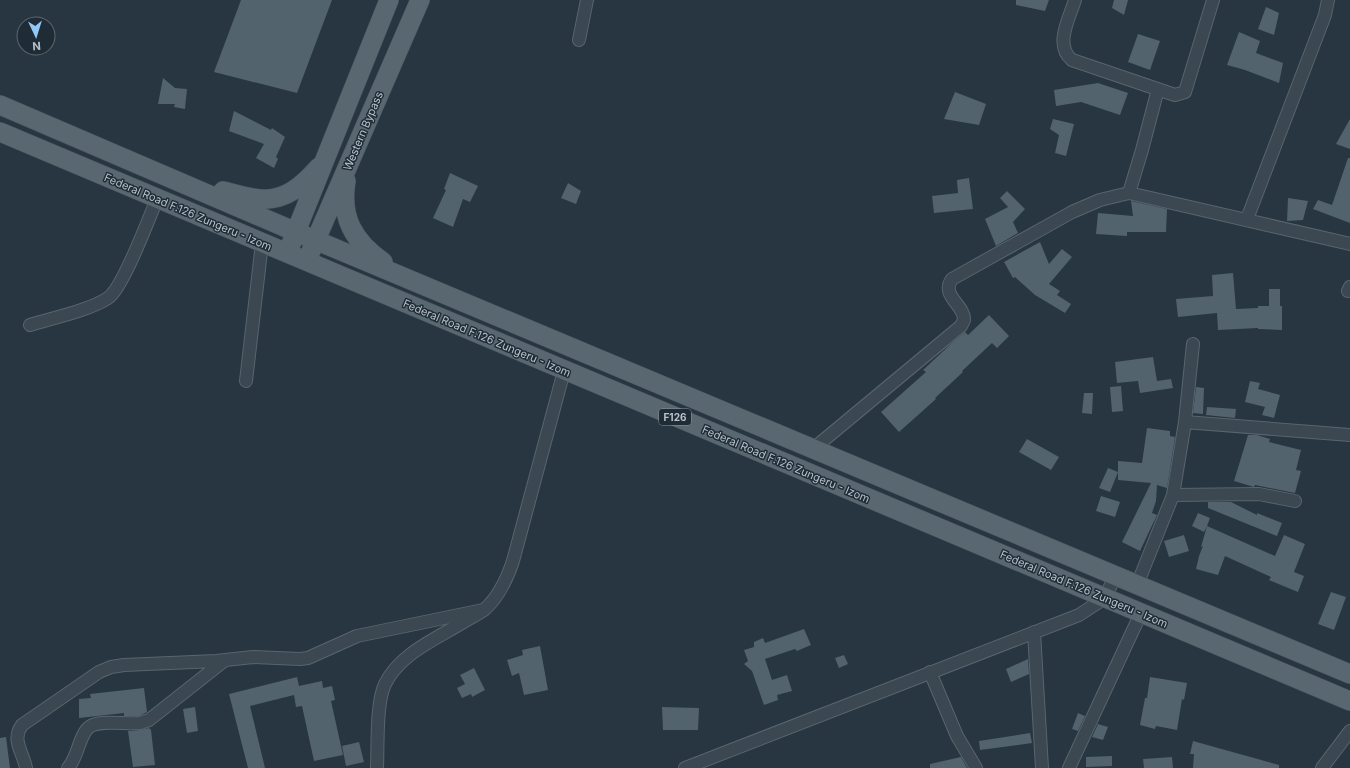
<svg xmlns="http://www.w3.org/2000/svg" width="1350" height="768" font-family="Inter,sans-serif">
	<rect width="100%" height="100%" fill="#273641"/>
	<path fill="#52636e" d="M241 0H332L297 93 214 72Z
		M1016 0H1049L1045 11 1016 5Z
		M1114 0H1128L1124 15 1112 8Z
		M1266 7 1279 13 1274 35 1258 29Z
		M1239 32 1260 41 1256 53 1283 63 1279 83 1245 70 1227 65Z
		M1138 34 1160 41 1150 70 1128 62Z
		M163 78 175 88 187 89 185 109 174 107 175 104H158Z
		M1098 83 1128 93 1120 115 1081 102 1056 106 1054 90Z
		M955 92 986 104 979 125 944 119Z
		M234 111 271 130 272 128 285 137 276 157 278 159 274 168 256 158 264 144 229 131Z
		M1053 119 1074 124 1066 156 1055 153 1059 135 1050 129Z
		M1350 119V149L1336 144Z
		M1348 158H1350V223L1313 209 1318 200 1332 205Z
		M450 173 478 186 470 202 463 199 453 227 433 218 446 190 444 189Z
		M969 178 973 209 934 213 932 196 958 193 957 180Z
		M568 183 581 191 576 204 561 198Z
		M1007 191 1025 209 1013 222 1018 233 996 246 985 219 1008 207 1000 198Z
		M1288 198 1308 201 1303 220 1287 221Z
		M1131 201 1167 209 1166 232H1127V236L1096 234 1098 213 1133 216Z
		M1040 242 1049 264 1062 249 1072 257 1049 284 1060 291 1057 295 1071 304 1065 313 1035 295 1015 277 1013 278 1004 262Z
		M1233 273 1236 309 1258 308V306H1269V289H1280V306H1282V330L1258 329V328L1218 330 1217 313 1178 317 1176 299 1213 296 1212 275Z
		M989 315 1009 336 997 348 992 343 962 371 963 372 935 398 936 399 899 432 881 412 926 372 923 370 954 341 965 332 968 335Z
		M1153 357 1157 381 1171 379 1173 388 1140 393 1138 381 1117 383 1115 362Z
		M1250 381 1260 383 1258 389 1280 395 1274 418 1262 415 1265 407 1245 402Z
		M1121 386 1123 411 1112 412 1110 387Z
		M1196 387 1204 388 1203 414 1193 413Z
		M1084 393H1093L1092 414 1082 413Z
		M1207 407 1236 409 1235 418 1206 415Z
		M1147 428 1170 431V436L1175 437 1167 488 1157 485 1156 501 1152 513 1157 515 1140 551 1122 542 1151 483 1118 480V461L1142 463Z
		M1248 435H1257L1270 439 1269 442 1301 450 1296 470 1301 471 1295 493 1255 485 1254 487 1234 481Z
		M1027 439 1059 457 1051 470 1019 452Z
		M1108 468 1118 472 1110 492 1099 488Z
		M1101 496 1120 502 1115 517 1096 511Z
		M1208 502H1231L1257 515V513L1282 523 1277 536 1208 508Z
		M1198 513 1210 518 1207 526 1275 556 1284 535 1305 544 1294 572 1304 576 1298 592 1269 580 1271 577 1225 556 1218 575 1196 569 1199 556 1203 546 1201 547 1207 526 1204 532 1192 526Z
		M1184 535 1189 551 1169 557 1164 541Z
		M1331 592 1346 597 1334 630 1318 624Z
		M804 629 811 645 797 651 795 649 765 659 772 680 787 675 792 691 777 695 778 700 764 705 752 671 744 664 748 661 744 650 754 647V642L763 638 765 643Z
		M540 646 548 690 524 695 519 673 512 676 507 660 523 655 522 650Z
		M844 655 848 664 839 668 835 658Z
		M1028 659 1029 674 1011 682 1006 669Z
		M474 668 485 690 472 697 471 694 462 698 457 688 465 684 460 675Z
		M297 677 299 686 322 681 323 688 332 686 335 700 331 701 343 755 314 761 302 706 296 707 294 695 250 706 265 768H248L229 694Z
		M1150 677 1187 683 1184 700 1182 699 1177 730 1156 726 1155 729 1140 725 1145 698H1147Z
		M144 688 147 712 139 716H124V713L79 718V699L91 698 90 694Z
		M195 707 198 731 187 733 183 709Z
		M662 707 699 708 698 730H663Z
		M1078 713 1085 716 1078 731 1072 729Z
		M1098 724 1108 727 1103 740 1092 737Z
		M149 728 151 730 155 765 133 767 128 731 141 730Z
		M1030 733 1032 743 980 750 979 741Z
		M6 737 10 768H0V738Z
		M1193 741 1279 765V768H1193L1194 754H1190Z
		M359 742 364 762 346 766 342 746Z
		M1112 756V766L1086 767V757Z
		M961 757 967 768H930V764Z
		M1172 757 1173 768H1144L1143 759Z"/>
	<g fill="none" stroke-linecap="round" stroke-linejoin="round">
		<defs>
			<path id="street" d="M1075 0C1069 19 1054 45 1072 60L1175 95 1185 92 1213 0
				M579 40 587 0
				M1158 89 1142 150 1129 193 1350 244
				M1247 219 1325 15 1328 0
				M1348 291 1350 287
				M30 325C53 318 90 310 108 298 123 288 149 218 157 199
				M246 381 262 243
				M1185 422 1350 435
				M813 449 961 326C962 324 963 322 964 320 965 305 940 296 952 279L1072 212 1100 200 1129 193
				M1173 495 1259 494 1295 501
				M1137 585 1173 495 1185 422 1193 344
				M1034 632 1042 768
				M930 672 957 736 976 768
				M26 768C23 752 11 740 22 725L99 672 111 667 124 665 216 661 253 657 300 659 308 658 357 636 483 610
				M68 768C78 757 78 740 87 729 96 718 126 725 140 723 143 722 146 721 149 720L225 660
				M377 768C378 745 376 703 385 684 400 653 438 638 465 621 471 618 478 614 484 610 499 597 507 579 513 561L564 371
				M685 768 1079 615 1105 598 1115 576
				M1069 768 1141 613
				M1322 768 1350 731"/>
			<path id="primary" d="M0 105 296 232 1350 674
				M0 132 1350 701
				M346 181C340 217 353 241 383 262
				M223 191C235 194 248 198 260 199 286 201 303 185 319 167
				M291 244 389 0
				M311 251 420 0"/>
		</defs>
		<use href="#street" stroke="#59656e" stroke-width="14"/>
		<use href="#primary" stroke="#48535d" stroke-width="20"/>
		<use href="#street" stroke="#3b4751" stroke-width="12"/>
		<use href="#primary" stroke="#596771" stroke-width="19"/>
	</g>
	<g text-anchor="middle" stroke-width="3" stroke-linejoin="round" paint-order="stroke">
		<rect fill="#1f2c36" stroke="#8a959e" stroke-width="1" x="659" y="409" width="32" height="16" rx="3"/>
		<g font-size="10" font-weight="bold" fill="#b8c2cb">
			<text x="675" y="421">F126</text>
		</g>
		<g font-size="11" fill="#b8c2cb" stroke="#1f2c36">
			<text transform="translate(363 131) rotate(-67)" y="4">Western Bypass</text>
			<text transform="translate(188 212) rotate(23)" y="4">Federal Road F.126 Zungeru - Izom</text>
			<text transform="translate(487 338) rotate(23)" y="4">Federal Road F.126 Zungeru - Izom</text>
			<text transform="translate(786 464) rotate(23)" y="4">Federal Road F.126 Zungeru - Izom</text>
			<text transform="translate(1084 589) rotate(23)" y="4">Federal Road F.126 Zungeru - Izom</text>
		</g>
	</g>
	<g transform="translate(36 36) rotate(176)"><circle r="19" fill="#1f2c36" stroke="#5c6872"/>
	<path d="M0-3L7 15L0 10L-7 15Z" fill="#91c8f6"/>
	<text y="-6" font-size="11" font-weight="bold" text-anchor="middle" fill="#b8c2cb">N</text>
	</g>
</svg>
